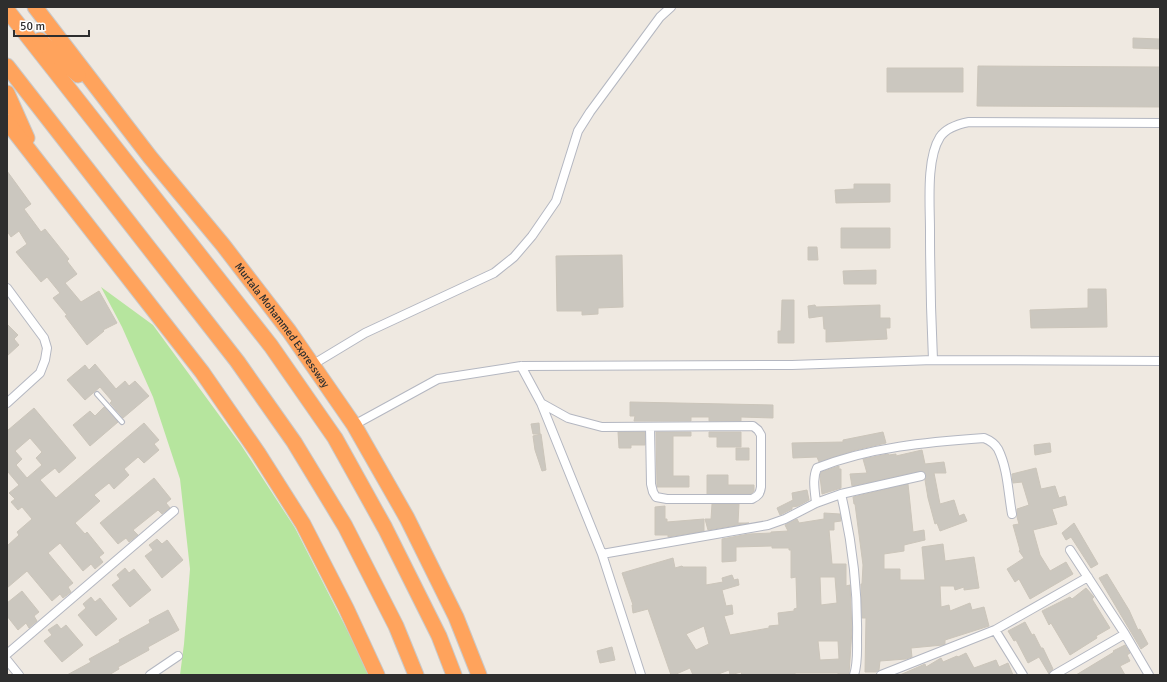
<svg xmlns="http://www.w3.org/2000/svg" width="1167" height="682" font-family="Signika,sans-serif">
	<rect width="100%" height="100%" fill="#efe9e1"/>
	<path fill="#b6e59e" d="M101 287 153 325 241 445 295 528 365 665 369 675H180L184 644 190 569 180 479 153 397 122 327Z"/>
	<path fill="#cbc7bf" stroke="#cbc5ba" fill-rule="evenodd" d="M1133 38 1160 39V49L1133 48Z
		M978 66 1160 67V107L977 106Z
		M887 68H963V92H887Z
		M7 171 31 204 24 209 41 232 45 229 69 259 67 261 77 274 65 283 81 302 99 291 117 323 103 330 104 331 87 345 65 316 67 315 53 298 60 293 47 277 41 282 16 252 27 244 19 231 11 237 7 231Z
		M854 184H890V202L836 203 835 190 854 189Z
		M841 228H890V248H841Z
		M808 247H817L818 260H808Z
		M622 255 623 307 598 308V314L582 315V311H557L556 256Z
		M876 270V284H844L843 271Z
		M1088 289H1106L1107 327 1031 328 1030 310 1088 308Z
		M782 300H794V343H778V331H781Z
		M815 305 816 307 880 305V318H890V328H886L887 339 826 342V329H824L823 316 809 318 808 306Z
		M7 324 18 335 14 339 19 345 7 356Z
		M95 364 116 389 125 381 129 386 135 381 149 396 123 418 110 403 112 401 100 387 85 400 67 380 85 365 89 370Z
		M630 402 773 405V418L741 417V421H709V417H691V421H634L635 416H630Z
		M104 407 118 422 90 446 73 425 90 411 95 416Z
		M34 408 76 458 59 473 55 468 40 480 56 498 144 423 159 440 154 444 159 450 144 463 138 457 124 469 129 475 114 489 109 483 94 495 100 501 75 523 85 534 87 532 104 553 99 557 103 562 95 569 91 564 83 571 60 543 48 553 73 583 68 587 71 592 63 598 60 594 52 601 27 571 7 588V546L19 535 17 532 32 519 22 507 18 510 11 502 15 499 9 493 19 485 8 472H7V431ZM30 438 42 452 36 458 42 465 27 478 16 465 22 459 15 451Z
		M539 423 540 434H533L531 424Z
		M618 432H645V445H631V448H619Z
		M656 432H691V436H673V476H689V487H657Z
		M709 432H741V447H717V437H709Z
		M883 432 886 443 856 450 819 462 817 457 793 458 792 443 843 442V440Z
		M541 434 546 470 542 471 535 450 533 436Z
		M1050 443 1051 452 1035 455 1034 445Z
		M736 448H749V460H736Z
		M922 450 925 464 944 462 946 473H934L940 504 954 500 959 516 964 514 967 521 940 531 937 523 935 524 928 498 925 480 926 474 922 471 852 486 850 474 867 473 863 459 888 454 889 455 896 454V456Z
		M839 466V469H841V488L822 494 820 476 821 472Z
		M1036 468 1041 489 1055 486 1059 498 1065 496 1067 505 1052 509 1057 524 1033 530 1040 555 1050 571 1066 562 1073 574 1030 599 1019 579 1015 582 1007 569 1024 558 1019 551 1020 550 1013 525 1019 524 1017 517V509L1029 505 1022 482 1013 483 1012 474Z
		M707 475H728V485H754V491L751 494H707Z
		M154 478 171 499 166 503 170 508 162 514 158 510 133 530 138 535 129 542 126 538 118 544 100 523Z
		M908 484 913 532 924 530 925 540 904 545V551L884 554V569H900V580H925L922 547 943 544 945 561 974 557 979 588 964 590V587L955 590 954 586H940L941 607 949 605 950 611 970 603 972 610 984 607 989 626 945 640V644L943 645 911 648 912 657 906 659 880 661 879 670 876 672H865L866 618H862L861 584H862L863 565 855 504H854L853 497Z
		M807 490 809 500 798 506 792 507V509L780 515 777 508 793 500 792 493Z
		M712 504H739L738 523H749L708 530 705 519H711Z
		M665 506V519H667V522L704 519V531L668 537V535H655V507Z
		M824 513 840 514 841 521 834 522V530H829L832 564H846V586L850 585 852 630 849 674H838V673H795V675H742L741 672 730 675 729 670 716 675H693L690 668 674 675H671L648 609 633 613 632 605H633L622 573 673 558 675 568 682 566 683 567H706V585L723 582 722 578 732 575 734 580 738 579 739 585 722 590 726 606 732 605 733 614 724 616 730 635 769 628V626L779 625 778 613 794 611V609L797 608 796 577 791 578V550H789V548H772V546L736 547V561L722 562V539L749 534 771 533V532L788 531 785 525 797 519 799 523 824 519ZM820 577H835L837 603 821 605ZM704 626 709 644 696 650 686 634ZM818 641H838L839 659 820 660Z
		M1074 523 1098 564 1091 568 1071 537 1066 540 1062 533Z
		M157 539 162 544 167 540 183 560 162 578 145 556 153 550 149 545Z
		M125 568 129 573 134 569 151 590 130 607 112 585 120 579 117 575Z
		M1107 574 1129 610 1138 630 1140 629 1148 644 1141 649 1099 578Z
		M1086 588 1094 597 1092 599 1110 628 1096 636 1097 638 1070 655 1051 623 1049 625 1042 611 1070 597 1072 599Z
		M22 591 39 612 34 616 37 621 29 628 26 623 18 630 7 616V603Z
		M91 597 95 602 100 598 117 619 96 636 78 615 86 608 83 604Z
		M168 610 179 630 148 647 149 650 118 667 119 669 109 675H67L91 662 89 659 120 642 119 640 150 623 149 620Z
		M1025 622 1032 635 1034 634 1041 648H1043L1053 669 1049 674 1039 657 1028 663 1016 640 1014 641 1008 631Z
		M57 624 61 629 66 625 83 645 62 662 44 641 52 635 48 630Z
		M1125 645 1130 653 1127 655 1130 661 1120 666 1125 675H1076L1114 652 1113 651Z
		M612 647 615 660 600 663 597 651Z
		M966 653 974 668 996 660 999 667 1008 663 1013 675H900L925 664 926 667 941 658 943 662 957 656 958 657Z"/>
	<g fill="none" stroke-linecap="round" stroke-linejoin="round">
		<defs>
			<path id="lane" d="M97 394 122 422"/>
			<path id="street" d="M7 288 44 338 47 348 45 360 40 373 7 403
				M933 360C931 317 930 273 930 230 930 204 926 159 940 137 946 128 959 124 969 122L1160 123
				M312 365 365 333 494 273 514 257 532 236 556 201 578 131 590 112 660 17 671 7
				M521 366 541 403 568 418 602 427 753 426 758 430 761 435V487C760 494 758 496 752 499H667L656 497 653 492 651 484 650 427
				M541 403 602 554 641 675
				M354 425 438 379 521 366 792 365 933 360 1160 361
				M841 494C852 541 858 590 857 638 857 650 858 663 854 675
				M816 503C815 491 812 479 817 468 870 447 928 442 984 438 989 440 995 444 998 449 1008 469 1008 493 1012 514
				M1070 550 1125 634 1149 675
				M602 554 768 525 785 519 816 503 841 494 921 476
				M995 630 1023 675
				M7 654 174 511
				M7 660 19 675
				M150 675 178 656
				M881 675 995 630 1088 577
				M1054 675 1125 634"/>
			<g id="highway">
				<path id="s1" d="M35 7 150 157 223 245 289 331 354 425 407 518 456 617 479 675"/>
				<path d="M7 10 271 346 335 438 385 528 439 636 454 675"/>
				<path d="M40 40 78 75"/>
				<path d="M7 66 237 361 294 442 345 526 396 626 416 675"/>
				<path d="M7 93 27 138"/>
				<path d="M7 122 202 372 258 453 303 524 346 608 377 675"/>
			</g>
		</defs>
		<use href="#lane" stroke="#b4b7c1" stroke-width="6"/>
		<use href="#street" stroke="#b4b7c1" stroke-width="10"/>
		<use href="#highway" stroke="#c9c9c9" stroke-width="17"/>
		<use href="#lane" stroke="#fff" stroke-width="4"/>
		<use href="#street" stroke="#fff" stroke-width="8"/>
		<use href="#highway" stroke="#ffa35c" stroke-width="15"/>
	</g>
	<g text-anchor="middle" stroke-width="4" stroke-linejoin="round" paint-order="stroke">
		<g font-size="11" fill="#2e2e2e" stroke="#fff">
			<text dy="4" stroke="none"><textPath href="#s1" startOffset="403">Murtala Mohammed Expressway</textPath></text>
		</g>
	</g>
	<rect width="1167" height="682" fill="none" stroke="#2e2e2e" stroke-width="16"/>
	<path d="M14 30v6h75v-6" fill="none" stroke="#2e2e2e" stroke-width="2"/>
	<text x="20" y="30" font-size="12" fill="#2e2e2e" stroke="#ffffff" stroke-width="3" paint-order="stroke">50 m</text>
</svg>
